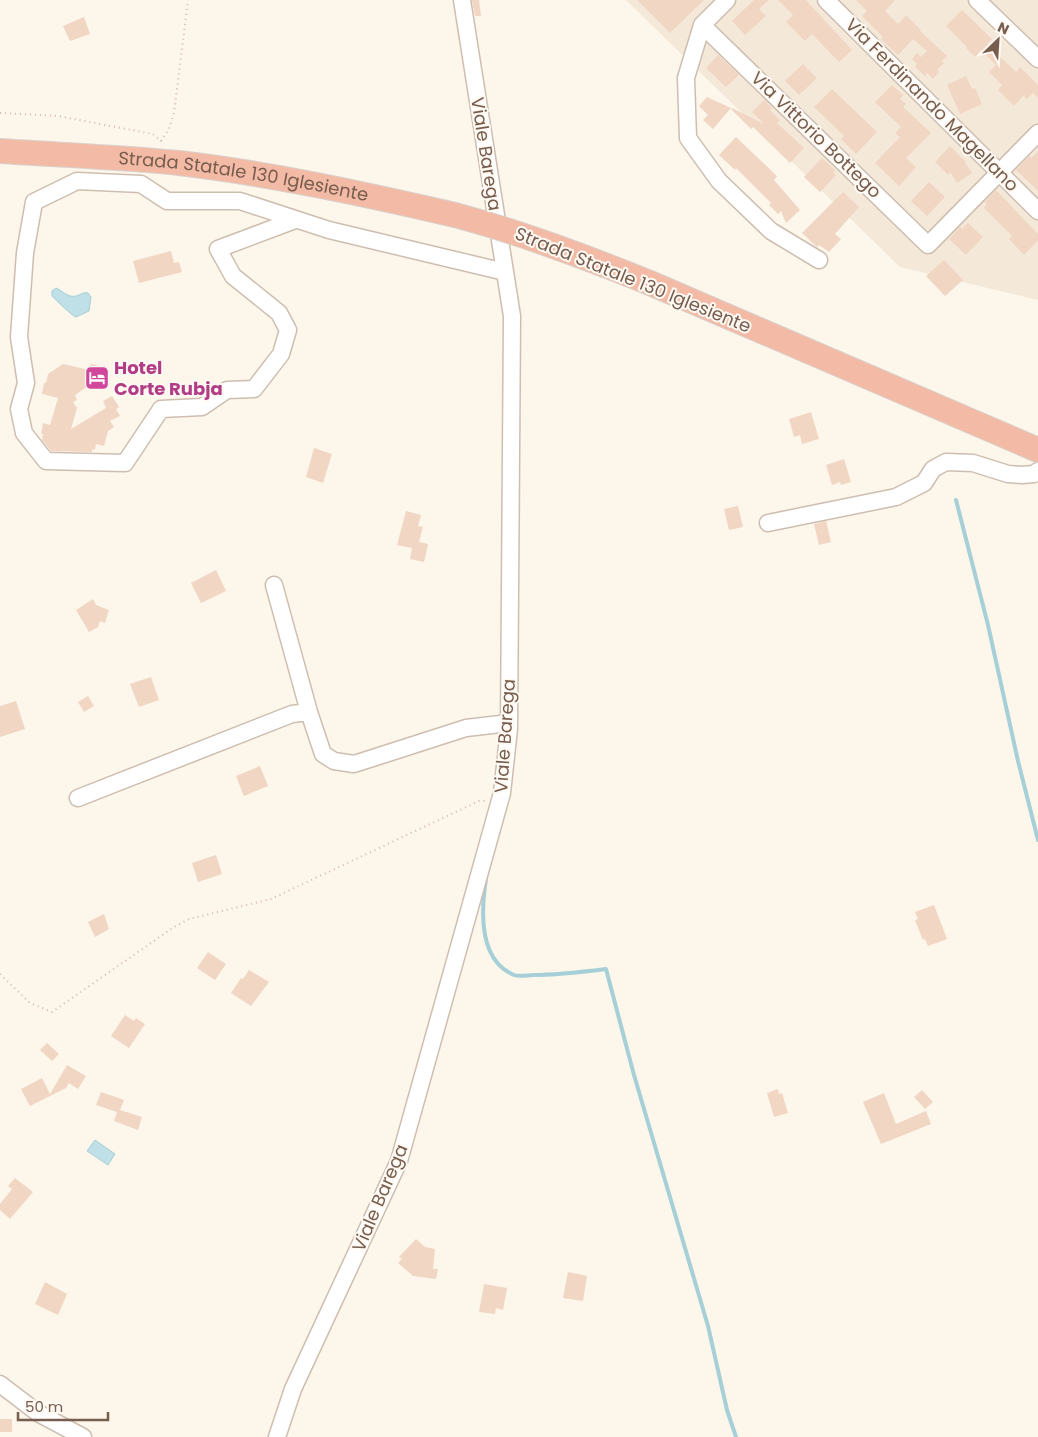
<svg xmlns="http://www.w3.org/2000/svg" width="1038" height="1437" font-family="Poppins,sans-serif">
	<rect width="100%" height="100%" fill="#fcf6eb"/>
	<path fill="#f4e8d9" d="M626 0H1038V300L900 267Z"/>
	<path fill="#bfe0e6" stroke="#a6cfd7" d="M56 288C63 291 68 298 76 296 81 295 82 292 88 293L91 297 89 311 76 317C72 316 56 300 52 296V291Z
		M95 1140 115 1154 108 1165 87 1151Z"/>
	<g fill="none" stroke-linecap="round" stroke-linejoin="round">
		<path stroke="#a6cfd7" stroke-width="4" d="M956 500 988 625 1018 761 1038 840
			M486 879C481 911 478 960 514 975 519 977 528 975 533 975 558 975 582 972 606 969L634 1075 708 1326 727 1410 736 1437"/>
	</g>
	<path fill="#f1d6c3" d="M472 0H479L481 16H475Z
		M637 0H704L670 33Z
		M754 0H769L759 9 766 16 745 35 732 21Z
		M778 0H806L852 50 839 62 812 34 805 41 786 22 793 15Z
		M856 0H895L885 11 898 24 906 15 921 30 920 31 947 56 942 61 944 63 937 70 939 72 933 79 927 73 925 76 915 67 917 64 912 59 917 53 921 57 927 51 913 39 898 55 881 39 883 37 862 16 867 11Z
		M962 10 992 39 987 44 1016 72 1020 67 1038 85V98L1033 93 1027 99 1023 96 1014 106 998 90 1002 85 989 72 996 65 981 50 975 57 966 48 967 47 946 26Z
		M84 17 90 34 70 41 63 26Z
		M718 55 739 75 726 87 706 68Z
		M803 64 817 78 799 95 785 81Z
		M966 76 972 89 975 88 982 104 960 114 947 85Z
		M892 85 903 95 900 99 906 104 903 107 931 133 906 158 916 167 899 186 875 163 900 137 895 133 901 127 875 102Z
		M832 89 877 132 856 154 841 139 844 136 814 107Z
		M707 97 731 108 713 129 703 120 708 115 699 106Z
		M764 100 772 108 770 110 780 120 777 123 804 148 790 163 753 127 751 129 731 109 732 108 764 124 752 112Z
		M736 137 777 176 774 180 800 210 786 223 781 211 778 214 769 205 771 203 736 168 735 170 719 155Z
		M950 146 966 162 965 163 972 173 957 183 950 172 948 175 935 162Z
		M1038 152V191L1016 170 1029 156 1031 158Z
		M822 158 835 170 833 173 836 175 820 192 804 177Z
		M929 182 945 197 927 216 911 201Z
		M996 190 1038 234V240L1024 255 1009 239 1012 236 984 208 987 204 985 202Z
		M843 192 859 207 835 234 841 239 829 252 819 245 817 247 802 233Z
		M968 223 983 237 966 255 949 239 960 227 962 229Z
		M171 251 174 263 179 262 182 272 139 283 133 261Z
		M944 260 963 280 945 296 926 276Z
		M63 364 85 369 92 364 106 368 102 380H97L75 395 77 400 73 402 77 408 71 429 106 408 103 401 112 396 119 407 116 409 120 416 110 421 114 427 108 431 104 446 96 444 95 450 92 449V452L51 451 42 440 43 434H41L43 423 50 425 58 398 42 394 44 383H46L48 374Z
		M811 412 819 439 802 444 800 435 794 437 789 419Z
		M314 448 332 454 323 483 306 477Z
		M844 459 851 482 841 485 840 482 832 485 826 465Z
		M738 506 743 527 729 530 724 509Z
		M406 511 421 515 418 526 423 527 419 542 428 544 424 562 410 559 412 548 397 545Z
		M826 521 831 542 819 545 814 524Z
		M216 570 226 591 201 603 191 583Z
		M93 599 96 605 109 610 105 623 100 621 98 627 89 632 76 610Z
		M151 677 159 700 139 707 130 684Z
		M88 696 94 706 84 712 78 702Z
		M16 701 25 729 0 737V706Z
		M260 766 268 786 244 796 236 776Z
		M216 855 222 874 198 882 192 863Z
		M934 905 947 939 928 946 925 939 923 940 915 920 918 919 915 912Z
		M104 914 109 929 95 937 88 922Z
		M208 952 226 964 215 980 197 968Z
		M249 970 269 982 251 1006 231 993 241 978 243 979Z
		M125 1015 134 1021 136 1018 145 1024 129 1048 111 1036Z
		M47 1043 59 1054 52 1061 40 1050Z
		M67 1065 86 1076 78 1089 69 1083 66 1088 30 1106 21 1089 42 1078 50 1094Z
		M778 1089 779 1094 782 1093 788 1113 774 1117 767 1093Z
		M922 1090 933 1102 925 1109 914 1097Z
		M101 1092 124 1100 120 1110 142 1117 138 1130 114 1121 117 1112 96 1105Z
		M884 1093 896 1124 926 1111 931 1124 881 1144 863 1102Z
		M15 1178 33 1192 10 1219 0 1210V1204L12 1189 8 1186Z
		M416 1239 425 1247 435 1249 433 1269H438L436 1279 413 1276 398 1263 402 1259 399 1257Z
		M568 1272 587 1276 583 1301 563 1298Z
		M45 1282 67 1294 58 1315 35 1304Z
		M484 1284 507 1288 503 1310 496 1308 495 1314 479 1312Z
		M0 1419H12V1432H0Z"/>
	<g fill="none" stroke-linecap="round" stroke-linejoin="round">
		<defs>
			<path id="minor" d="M727 0 702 25 686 78 688 138 719 181 771 231 819 260
				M826 0 1038 211
				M977 0 1038 59
				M702 25 928 245 1038 133
				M295 220 218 249 233 276 279 313 288 330 281 354 254 389 227 390 202 407 161 409 125 463 46 461 24 433 19 409 26 383 19 337 25 253 34 202 77 181 141 184 167 201H240L329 230 505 272
				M768 523 896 497 924 483 933 469 946 462 973 463 1008 474 1022 475 1034 474 1038 471
				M274 585 309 712 323 754 334 761 354 764 466 728 509 723
				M78 798 292 714 309 712
				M0 1384 38 1413 83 1437
				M277 1437 293 1389 399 1161 502 793 509 729 512 316 462 0"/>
			<g id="highway">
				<path id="s1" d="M0 151C59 155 119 157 179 163 272 174 364 194 455 215"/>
				<path d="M650 283 1038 450"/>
			</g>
		</defs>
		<use href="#minor" stroke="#cebeb0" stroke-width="19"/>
		<use href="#highway" stroke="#d9d2cd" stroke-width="26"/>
		<path stroke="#d6b9a6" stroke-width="2" stroke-dasharray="1 4" stroke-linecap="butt" d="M0 113 58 116 153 134 161 141V143
			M161 141 169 129 174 113 188 0
			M0 974 30 1003 52 1012 174 927 189 919 271 899 479 801H486"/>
		<use href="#minor" stroke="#fff" stroke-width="16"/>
		<use href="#highway" stroke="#f3baa5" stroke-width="24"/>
		<defs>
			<path id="highway-bridge" d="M455 215C522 233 586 257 650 283"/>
		</defs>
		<use href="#highway-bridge" stroke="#d9d2cd" stroke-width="26" stroke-linecap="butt"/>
		<use href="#highway-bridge" stroke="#f3baa5" stroke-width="24"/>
	</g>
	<defs>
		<symbol id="hotel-square" viewBox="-11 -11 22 22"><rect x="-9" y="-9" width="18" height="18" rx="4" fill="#d1479c" stroke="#fef9f2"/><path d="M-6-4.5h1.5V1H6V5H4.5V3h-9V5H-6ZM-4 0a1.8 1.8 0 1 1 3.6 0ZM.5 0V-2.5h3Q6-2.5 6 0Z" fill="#fff"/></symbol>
	</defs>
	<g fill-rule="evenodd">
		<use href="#hotel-square" x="83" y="364" width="28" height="28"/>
	</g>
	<g text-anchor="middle" stroke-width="4" stroke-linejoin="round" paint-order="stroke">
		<g font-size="18" fill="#775d4e" stroke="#fef9f2">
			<text transform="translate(932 105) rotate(45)" y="6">Via Ferdinando Magellano</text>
			<text transform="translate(816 135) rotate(44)" y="6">Via Vittorio Bottego</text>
			<text transform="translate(486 154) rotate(81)" y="6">Viale Barega</text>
			<text dy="6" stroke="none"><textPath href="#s1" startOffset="245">Strada Statale 130 Iglesiente</textPath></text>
			<text transform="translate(633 280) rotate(22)" y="6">Strada Statale 130 Iglesiente</text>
			<text transform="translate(505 736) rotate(-86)" y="6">Viale Barega</text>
			<text transform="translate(380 1198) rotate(-67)" y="6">Viale Barega</text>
		</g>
		<g font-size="18" font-weight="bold" fill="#b23c85" stroke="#fef9f2" text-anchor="start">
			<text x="114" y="374">Hotel<tspan x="114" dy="21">Corte Rubja</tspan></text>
		</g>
	</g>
	<g transform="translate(998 40) rotate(25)" stroke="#fef9f2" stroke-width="4" paint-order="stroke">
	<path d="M0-4L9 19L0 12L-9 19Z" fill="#775d4e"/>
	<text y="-8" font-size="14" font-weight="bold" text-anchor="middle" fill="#775d4e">N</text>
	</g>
	<path d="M18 1412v8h90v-8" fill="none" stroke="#775d4e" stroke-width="2.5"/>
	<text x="25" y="1412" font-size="15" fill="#775d4e" stroke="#fef9f2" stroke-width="4" paint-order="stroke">50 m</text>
</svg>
